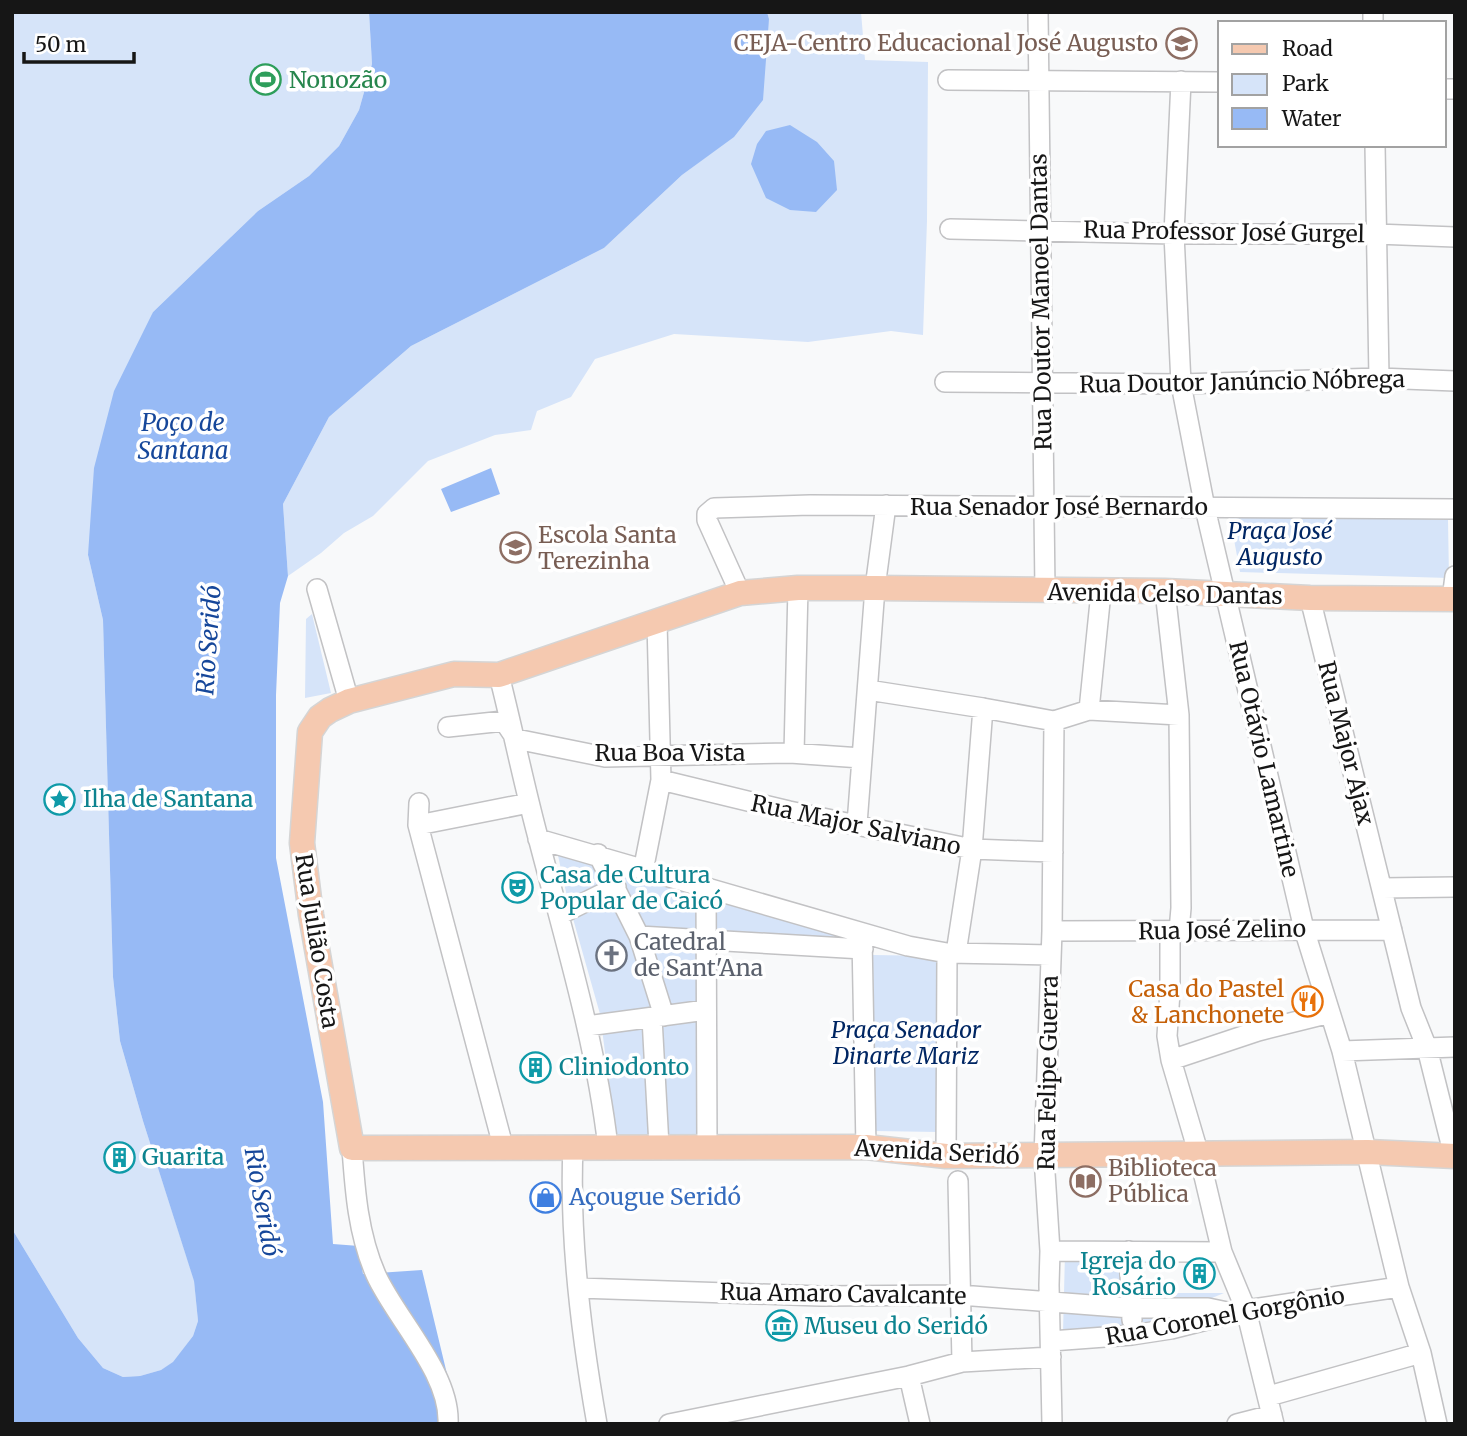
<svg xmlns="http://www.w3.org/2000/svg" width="1467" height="1436" font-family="Merriweather,serif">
	<rect width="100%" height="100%" fill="#f8f9fa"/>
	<path fill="#d6e4f9" d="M12 12H369L372 64 359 110 339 146 309 176 258 211 153 312 88 555 103 620 113 977 120 1041 143 1121 194 1280 198 1321 193 1336 173 1363 161 1370 140 1376 123 1377 103 1368 78 1338 12 1229Z
		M767 12H861L865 60 928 62 927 221 923 335 891 331 808 342 674 334 595 359 571 397 537 411 531 430 495 435 428 461 373 516 344 533 321 553 288 576 283 504 329 417 411 346 604 248 682 175 734 136 769 19Z
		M1237 513 1448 520 1449 578 1240 572 1230 518Z
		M312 614 331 693 305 698 306 619Z
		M557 851 879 939 696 932 698 1143 617 1144 600 1014 568 901Z
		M873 955 938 956 939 1132 874 1131Z
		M1128 1252 1132 1293H1224L1152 1323 1063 1333 1065 1253Z"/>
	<path fill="#97baf5" d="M369 12H767L769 19 763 100 734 137 682 175 604 248 411 346 329 417 283 504 288 576 280 603 276 695V858L323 1102 333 1244 359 1246 363 1274 422 1270 459 1424H12V1229L78 1338 103 1368 123 1377 140 1376 161 1370 173 1362 193 1336 198 1321 194 1281 143 1121 120 1041 113 977 103 620 88 555 94 468 114 391 153 312 258 211 309 176 339 146 359 110 372 64Z
		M790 125 817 142 834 161 837 190 816 212 790 210 766 198 751 164 757 144 766 131Z
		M491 468 500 494 451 512 441 489Z"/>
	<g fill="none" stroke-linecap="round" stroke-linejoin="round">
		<defs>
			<path id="minor" d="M1038 12 1045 591
				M1373 12V23
				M948 80 1220 82
				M1181 81 1174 234 1181 384 1205 508 1304 929 1342 1051 1399 1287 1421 1353 1437 1424
				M1444 89H1455
				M1375 145 1379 378
				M950 229 1174 234H1376L1455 237
				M945 382 1181 384 1379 378 1455 381
				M317 589 349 701
				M1165 591 1179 715 1181 908 1179 931
				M740 593 707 520V514L714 508 810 505 1455 509
				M1310 598 1411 1008 1427 1048 1454 1156
				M1452 599 1455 576
				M499 675C513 730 524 786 539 841 565 941 596 1043 608 1147
				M868 690 983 708 1054 721 1089 710 1179 715
				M1089 710 1101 592
				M448 727 504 721 516 739 605 757 790 753 861 758
				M794 753 798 588
				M661 780 789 811 972 849 1053 852
				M419 803 418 825 503 1146
				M857 824 875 588 886 505
				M418 825 529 803
				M538 839 908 946 947 953 1051 955
				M598 854 639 936 664 1016
				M643 871 661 780 657 622
				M706 887 707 1147
				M1382 888 1455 887
				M559 915 616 887
				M1052 931 1392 930
				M1170 931V992L1167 1036 1171 1060 1199 1155 1222 1252 1246 1310 1274 1424
				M639 936 863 949
				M862 938 866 1147
				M956 953 972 849 983 708
				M652 1018 659 1146
				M587 1026 706 1010
				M1342 1051 1455 1047
				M1171 1060 1258 1031 1330 1013
				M573 1147C569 1237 581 1334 597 1424
				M352 1148C355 1191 358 1234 376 1275 396 1319 451 1374 448 1424
				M946 1156 947 953
				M958 1181 962 1362
				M1050 1251 1222 1252
				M1129 1251 1132 1320
				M579 1288 820 1296 960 1295 1131 1308H1208L1232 1313
				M1051 1341 1132 1335 1171 1329 1246 1310 1399 1287
				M909 1376 920 1424
				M1269 1396 1421 1353
				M669 1424 909 1376 962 1362 1051 1357
				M1052 1424 1049 1285 1050 1251 1044 1157 1052 931 1054 721
				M1237 1424 1272 1415"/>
			<path id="major" d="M1455 599 1310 598 1165 591 875 588H798L740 593 499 675 454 674 349 701 330 710 320 717 310 732 302 843 311 915 352 1148 866 1147 946 1156 1368 1152 1455 1156"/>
		</defs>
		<use href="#minor" stroke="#c2c2c4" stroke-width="22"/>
		<use href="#major" stroke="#d5d5d5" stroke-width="27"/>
		<use href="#minor" stroke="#fff" stroke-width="19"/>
		<use href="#major" stroke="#f5c9b0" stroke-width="24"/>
	</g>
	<defs>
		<symbol id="school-ring" viewBox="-11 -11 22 22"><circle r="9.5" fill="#fff" stroke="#8d6e63" stroke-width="1.5"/><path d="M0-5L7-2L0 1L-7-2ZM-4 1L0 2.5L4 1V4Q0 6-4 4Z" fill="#8d6e63"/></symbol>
		<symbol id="stadium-ring" viewBox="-11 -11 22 22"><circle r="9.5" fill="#fff" stroke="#2e9e5b" stroke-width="1.5"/><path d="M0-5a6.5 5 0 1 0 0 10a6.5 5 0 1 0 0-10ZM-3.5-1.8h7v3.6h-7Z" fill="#2e9e5b"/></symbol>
		<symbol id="sight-ring" viewBox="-11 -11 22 22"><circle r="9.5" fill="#fff" stroke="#0f9aa8" stroke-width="1.5"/><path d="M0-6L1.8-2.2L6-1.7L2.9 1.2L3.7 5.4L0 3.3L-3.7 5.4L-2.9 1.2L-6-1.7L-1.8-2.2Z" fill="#0f9aa8"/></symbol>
		<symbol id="theatre-ring" viewBox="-11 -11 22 22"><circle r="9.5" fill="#fff" stroke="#0f9aa8" stroke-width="1.5"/><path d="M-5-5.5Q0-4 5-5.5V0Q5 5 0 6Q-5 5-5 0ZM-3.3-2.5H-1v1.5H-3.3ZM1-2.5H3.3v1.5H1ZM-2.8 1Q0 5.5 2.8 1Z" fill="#0f9aa8"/></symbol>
		<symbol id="church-ring" viewBox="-11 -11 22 22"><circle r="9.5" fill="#fff" stroke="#6b7280" stroke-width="1.5"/><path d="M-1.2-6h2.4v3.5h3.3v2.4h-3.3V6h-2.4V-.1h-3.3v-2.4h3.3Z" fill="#6b7280"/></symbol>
		<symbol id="restaurant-ring" viewBox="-11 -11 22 22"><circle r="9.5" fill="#fff" stroke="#e8710a" stroke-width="1.5"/><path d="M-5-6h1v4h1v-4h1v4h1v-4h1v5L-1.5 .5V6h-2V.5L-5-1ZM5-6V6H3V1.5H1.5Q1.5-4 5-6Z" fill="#e8710a"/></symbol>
		<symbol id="building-ring" viewBox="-11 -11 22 22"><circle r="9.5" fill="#fff" stroke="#0f9aa8" stroke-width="1.5"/><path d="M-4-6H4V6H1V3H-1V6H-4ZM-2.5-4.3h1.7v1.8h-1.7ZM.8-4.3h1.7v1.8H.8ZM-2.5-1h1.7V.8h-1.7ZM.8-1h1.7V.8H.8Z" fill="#0f9aa8"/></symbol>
		<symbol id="library-ring" viewBox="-11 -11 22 22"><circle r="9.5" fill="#fff" stroke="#8d6e63" stroke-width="1.5"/><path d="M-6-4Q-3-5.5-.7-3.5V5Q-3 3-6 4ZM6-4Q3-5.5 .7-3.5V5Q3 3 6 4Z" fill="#8d6e63"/></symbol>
		<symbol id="shop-ring" viewBox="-11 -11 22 22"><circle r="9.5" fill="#fff" stroke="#3f7fe0" stroke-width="1.5"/><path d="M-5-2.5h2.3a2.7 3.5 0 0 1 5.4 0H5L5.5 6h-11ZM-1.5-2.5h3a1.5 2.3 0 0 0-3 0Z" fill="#3f7fe0"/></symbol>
		<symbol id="museum-ring" viewBox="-11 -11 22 22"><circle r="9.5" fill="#fff" stroke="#0f9aa8" stroke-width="1.5"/><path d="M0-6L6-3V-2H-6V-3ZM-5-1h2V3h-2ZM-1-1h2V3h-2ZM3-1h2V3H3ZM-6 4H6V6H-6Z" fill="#0f9aa8"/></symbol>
	</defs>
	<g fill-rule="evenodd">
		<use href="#school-ring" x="1164" y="26" width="35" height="35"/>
		<use href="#stadium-ring" x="248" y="62" width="35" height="35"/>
		<use href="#school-ring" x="498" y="530" width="35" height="35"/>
		<use href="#sight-ring" x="42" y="782" width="35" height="35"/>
		<use href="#theatre-ring" x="500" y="870" width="35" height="35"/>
		<use href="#church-ring" x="594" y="938" width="35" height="35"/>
		<use href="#restaurant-ring" x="1290" y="984" width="35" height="35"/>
		<use href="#building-ring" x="518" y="1050" width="35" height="35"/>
		<use href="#building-ring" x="102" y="1140" width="35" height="35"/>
		<use href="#library-ring" x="1068" y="1164" width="35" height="35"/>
		<use href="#shop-ring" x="528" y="1180" width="35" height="35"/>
		<use href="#building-ring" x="1182" y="1256" width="35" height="35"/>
		<use href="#museum-ring" x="764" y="1308" width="35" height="35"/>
	</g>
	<g text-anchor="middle" stroke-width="7" stroke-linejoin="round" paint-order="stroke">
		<g font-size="23" fill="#785e54" stroke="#fff" text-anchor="start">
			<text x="1158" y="51" text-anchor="end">CEJA-Centro Educacional José Augusto</text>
			<text x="538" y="543">Escola Santa<tspan x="538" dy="26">Terezinha</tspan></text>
			<text x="1108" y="1176">Biblioteca<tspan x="1108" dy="26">Pública</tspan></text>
		</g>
		<g font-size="23" fill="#27864d" stroke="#fff" text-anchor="start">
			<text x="289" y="88">Nonozão</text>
		</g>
		<g font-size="23" fill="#161616" stroke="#fff">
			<text transform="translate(1224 232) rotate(1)" y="8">Rua Professor José Gurgel</text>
			<text transform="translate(1041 302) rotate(-91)" y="8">Rua Doutor Manoel Dantas</text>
			<text transform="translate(1242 382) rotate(-1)" y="8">Rua Doutor Janúncio Nóbrega</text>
			<text x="1059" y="515">Rua Senador José Bernardo</text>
			<text transform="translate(1165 594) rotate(1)" y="8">Avenida Celso Dantas</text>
			<text transform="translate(1346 743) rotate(76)" y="8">Rua Major Ajax</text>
			<text x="670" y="761">Rua Boa Vista</text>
			<text transform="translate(1264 759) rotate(77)" y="8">Rua Otávio Lamartine</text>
			<text transform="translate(856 825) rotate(12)" y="8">Rua Major Salviano</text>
			<text transform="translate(1222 930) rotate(-1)" y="8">Rua José Zelino</text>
			<text transform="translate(317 941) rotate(81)" y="8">Rua Julião Costa</text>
			<text transform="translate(1048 1073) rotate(-89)" y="8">Rua Felipe Guerra</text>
			<text transform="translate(937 1152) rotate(3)" y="8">Avenida Seridó</text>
			<text transform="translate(843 1294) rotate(1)" y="8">Rua Amaro Cavalcante</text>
			<text transform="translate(1225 1316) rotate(-10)" y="8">Rua Coronel Gorgônio</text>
		</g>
		<g font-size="23" font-style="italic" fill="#002663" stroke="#fff">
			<text x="1280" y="539">Praça José<tspan x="1280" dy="26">Augusto</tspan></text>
			<text x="906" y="1038">Praça Senador<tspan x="906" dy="26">Dinarte Mariz</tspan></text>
		</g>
		<g font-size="23" fill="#0d838f" stroke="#fff" text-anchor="start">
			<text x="83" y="807">Ilha de Santana</text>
			<text x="540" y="883">Casa de Cultura<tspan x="540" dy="26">Popular de Caicó</tspan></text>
			<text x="559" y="1075">Cliniodonto</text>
			<text x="142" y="1165">Guarita</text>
			<text x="1176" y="1269" text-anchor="end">Igreja do<tspan x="1176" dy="26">Rosário</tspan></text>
			<text x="804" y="1334">Museu do Seridó</text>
		</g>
		<g font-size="23" fill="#5b616d" stroke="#fff" text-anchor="start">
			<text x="634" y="950">Catedral<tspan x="634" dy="26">de Sant'Ana</tspan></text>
		</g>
		<g font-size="23" fill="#c56008" stroke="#fff" text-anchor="end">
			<text x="1284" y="997">Casa do Pastel<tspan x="1284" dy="26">&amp; Lanchonete</tspan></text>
		</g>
		<g font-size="23" fill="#366cbe" stroke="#fff" text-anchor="start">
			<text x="569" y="1205">Açougue Seridó</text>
		</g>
		<g font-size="24" font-style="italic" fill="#16479a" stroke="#fff">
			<text x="183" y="431">Poço de<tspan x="183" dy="28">Santana</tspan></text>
			<text transform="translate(209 640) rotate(-86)" y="8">Rio Seridó</text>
			<text transform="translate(262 1202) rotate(80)" y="8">Rio Seridó</text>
		</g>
	</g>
	<rect width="1467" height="1436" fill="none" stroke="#161616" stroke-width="28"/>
	<rect x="1218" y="21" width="228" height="126" fill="#ffffff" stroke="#a2a2a2" stroke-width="2"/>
	<rect x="1232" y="44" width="35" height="10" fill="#f5c9b0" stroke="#a2a2a2" stroke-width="2"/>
	<text x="1282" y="56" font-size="21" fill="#161616">Road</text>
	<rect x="1232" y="74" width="35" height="21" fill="#d6e4f9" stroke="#a2a2a2" stroke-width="2"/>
	<text x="1282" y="91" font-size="21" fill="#161616">Park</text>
	<rect x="1232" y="108" width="35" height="21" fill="#97baf5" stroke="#a2a2a2" stroke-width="2"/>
	<text x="1282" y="126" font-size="21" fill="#161616">Water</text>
	<path d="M24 52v10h110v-10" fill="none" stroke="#161616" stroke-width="3.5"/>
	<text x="35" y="52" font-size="21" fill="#161616" stroke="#ffffff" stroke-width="5" paint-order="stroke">50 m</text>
</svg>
